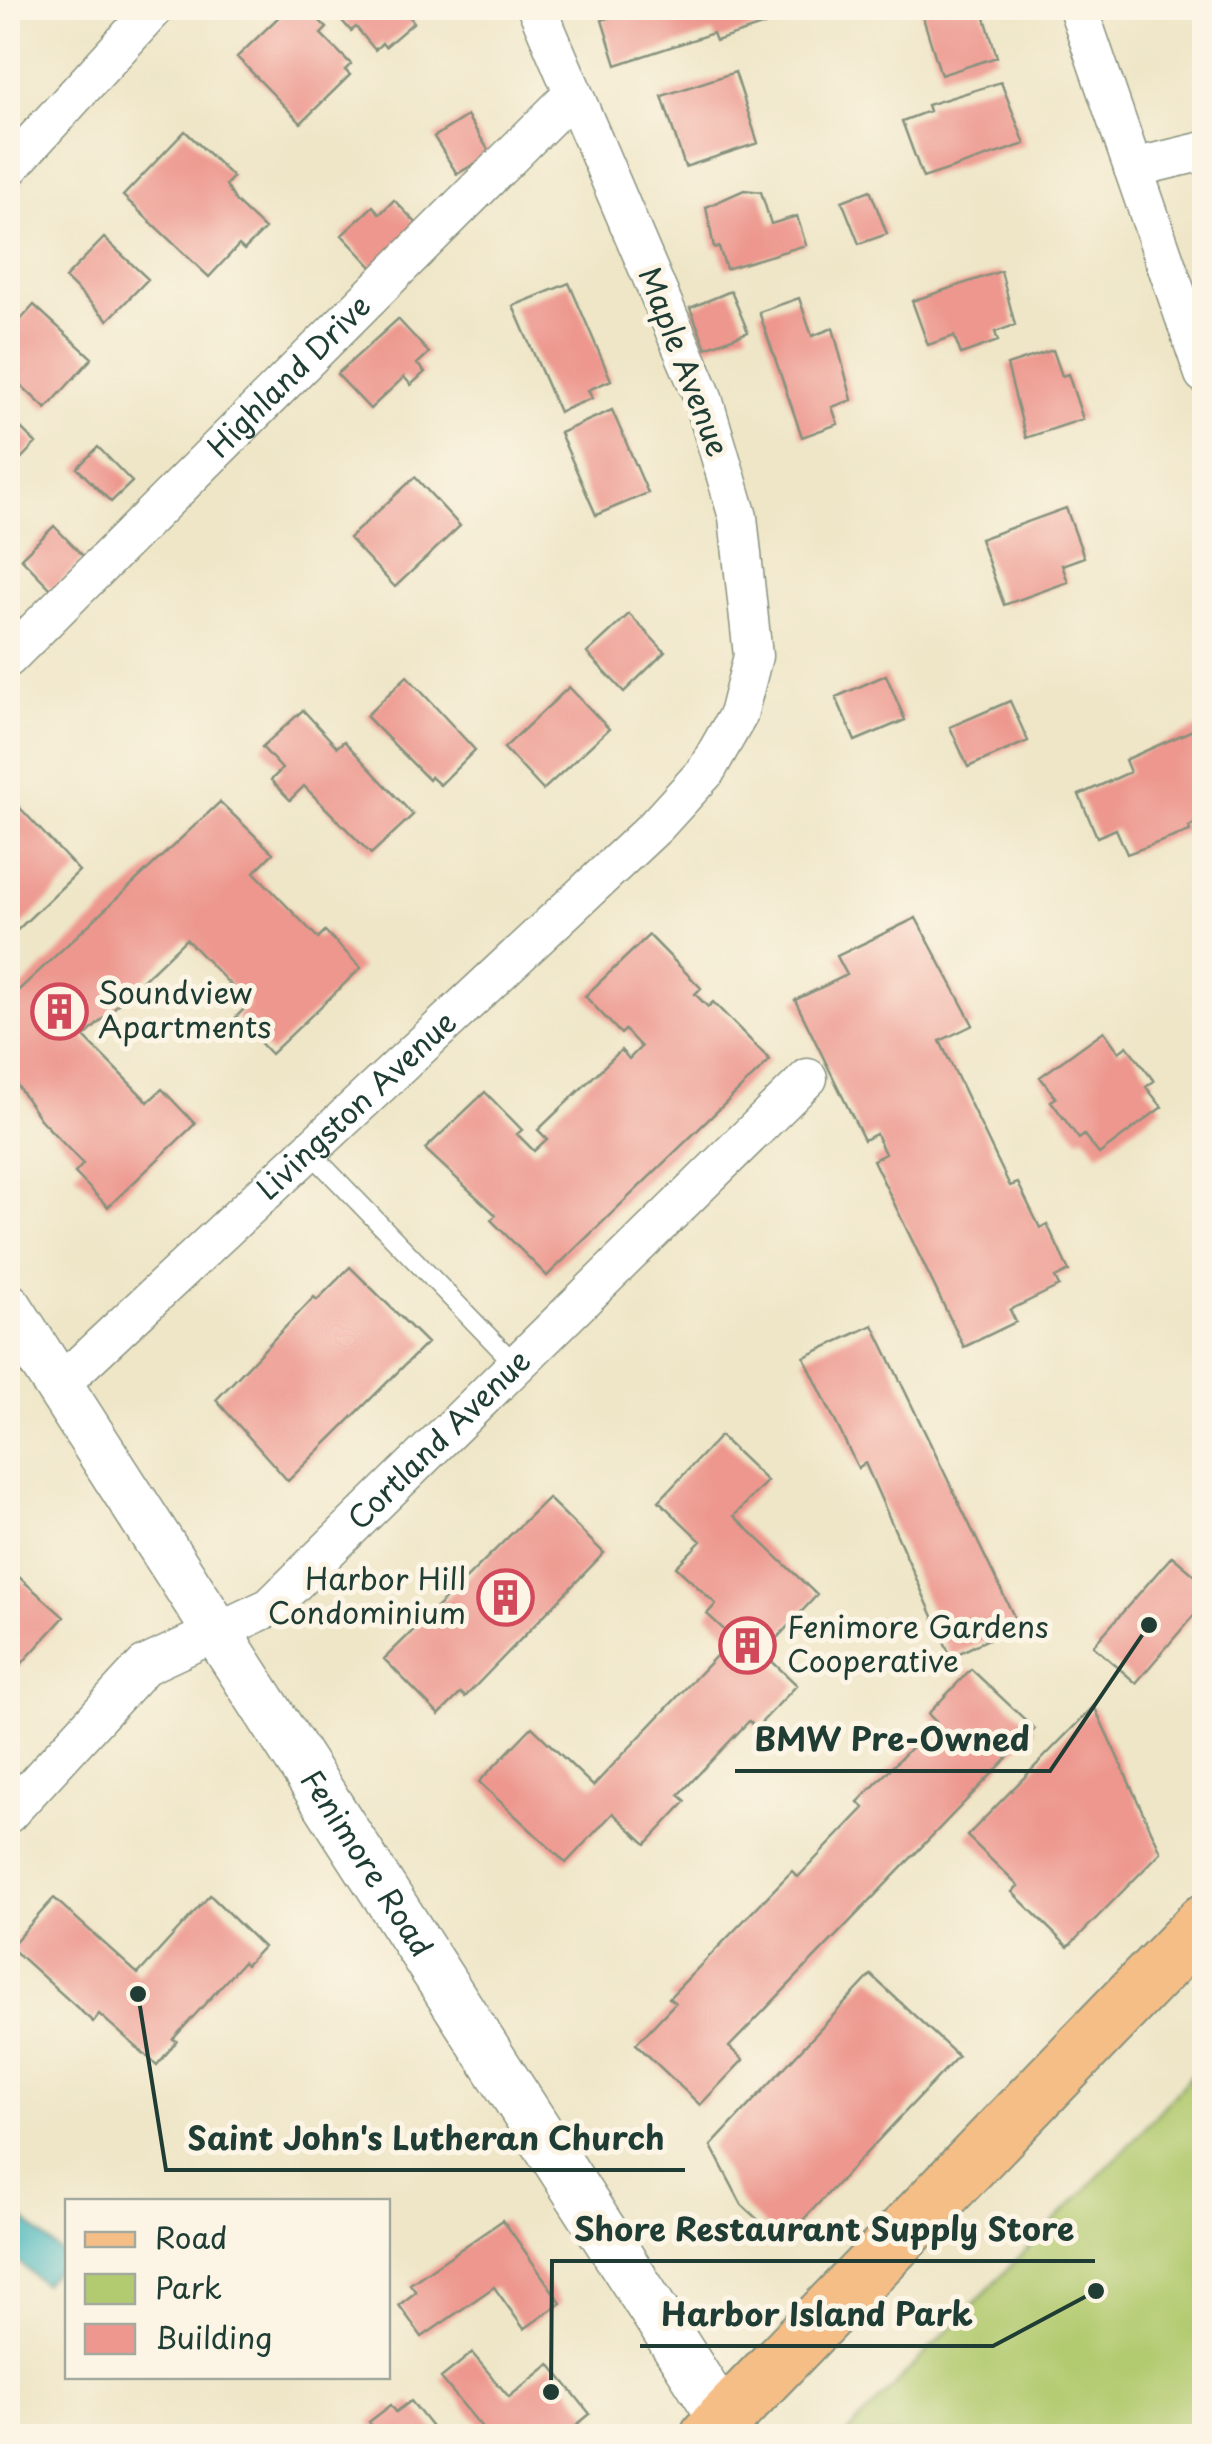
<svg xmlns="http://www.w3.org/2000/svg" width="1212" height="2444" font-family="'Playpen Sans',sans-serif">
	<rect width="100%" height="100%" fill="#fcf5e5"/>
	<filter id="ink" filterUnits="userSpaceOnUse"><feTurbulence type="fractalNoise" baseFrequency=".01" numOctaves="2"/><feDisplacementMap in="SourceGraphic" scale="20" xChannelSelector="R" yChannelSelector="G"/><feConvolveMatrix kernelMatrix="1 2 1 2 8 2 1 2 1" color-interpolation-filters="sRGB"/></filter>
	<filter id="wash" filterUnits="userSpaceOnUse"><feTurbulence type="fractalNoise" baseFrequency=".0048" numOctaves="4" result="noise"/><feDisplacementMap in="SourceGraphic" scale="40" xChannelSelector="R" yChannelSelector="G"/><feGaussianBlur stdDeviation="2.25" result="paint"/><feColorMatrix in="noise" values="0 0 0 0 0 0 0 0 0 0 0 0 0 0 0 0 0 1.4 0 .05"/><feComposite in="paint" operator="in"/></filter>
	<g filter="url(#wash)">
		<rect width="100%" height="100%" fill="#efe6c8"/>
		<path fill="#b2ca70" stroke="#688452" stroke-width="2.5" d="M1204 2061V2436H845L1129 2145Z"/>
		<path fill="#45b5bd" stroke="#327978" stroke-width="2.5" d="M12 2208 67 2259 43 2284 8 2252V2213Z"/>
		<g id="blocks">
			<path fill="#ed978e" d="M288 8H307L327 28 321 34 351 64 345 70 350 75 301 123 237 57Z
				M340 8H402L414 22 385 47 382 43 375 50 356 27 351 31 337 15Z
				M621 8H759L765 25 716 41 713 33 616 65 602 20 623 13Z
				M920 8H982L997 57 941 75Z
				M735 72 758 143 685 167 662 96Z
				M1001 82 1025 144 923 178 902 121 929 111 927 105Z
				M467 116 491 154 457 174 434 137Z
				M185 131 233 177 226 185 236 202 265 229 244 250 239 245 209 277 123 196Z
				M744 190 761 192 771 224 797 216 806 245 726 269 719 247 714 248 706 207Z
				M870 190 887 234 859 244 842 201Z
				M394 200 419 226 374 269 342 235 373 206 380 214Z
				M104 238 148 279 108 320 65 278Z
				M1001 271 1015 325 995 332 998 341 961 354 954 336 928 345 912 301Z
				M569 283 611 380 588 390 592 398 559 412 513 306Z
				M731 291 748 332 706 348 690 308Z
				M799 298 812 336 833 328 852 400 832 407 838 424 802 437 759 312Z
				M34 305 92 358 46 409 8 373V334Z
				M398 319 429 353 417 364 425 372 411 385 404 377 370 409 337 374Z
				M1053 350 1062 376 1068 374 1083 419 1026 438 1007 365Z
				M612 410 648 493 596 515 560 433Z
				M8 415 36 443 8 472Z
				M98 447 132 482 111 502 77 468Z
				M415 477 460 526 395 587 349 538Z
				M1066 508 1084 557 1062 565 1068 582 1004 605 980 539Z
				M54 526 85 558 52 590 21 558Z
				M8 606 23 621 8 636Z
				M629 614 665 652 624 692 587 653Z
				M886 675 905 720 855 741 836 697Z
				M407 676 475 750 440 785 431 777 429 780 366 716Z
				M569 687 609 729 543 790 504 748Z
				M1010 701 1028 741 968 767 950 727Z
				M303 710 337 747 344 741 413 815 371 854 304 786 290 800 271 780 282 769 262 747Z
				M1204 725V804L1194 808 1200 821 1189 827 1190 831 1127 854 1116 829 1097 837 1079 795 1130 772 1125 760Z
				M8 795 79 871 8 939Z
				M220 802 273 853 254 872 318 938 325 931 361 968 271 1054 236 1017 249 1004 186 939 84 1037 148 1102 162 1089 195 1124 108 1207 75 1173 83 1164 40 1119 8 1072V1000Z
				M916 918 973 1025 940 1041 1010 1186 1018 1183 1040 1228 1047 1224 1069 1271 1055 1278 1059 1286 1010 1310 1016 1322 964 1347 873 1160 885 1154 876 1134 864 1140 795 1000 847 975 837 956Z
				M649 935 701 988 695 994 708 1007 713 1002 770 1060 547 1276 491 1220 496 1215 425 1149 485 1092 522 1130 517 1134 534 1151 547 1139 538 1130 621 1050 629 1059 641 1047 625 1030 621 1034 585 996Z
				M1104 1031 1119 1052 1127 1046 1154 1081 1146 1087 1162 1107 1099 1154 1084 1135 1079 1139 1051 1101 1056 1098 1040 1077Z
				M350 1267 427 1343 288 1481 216 1400 314 1297 317 1300Z
				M873 1325 1018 1625 951 1657 865 1463 858 1468 804 1357Z
				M720 1436 767 1481 734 1516 817 1595 763 1653 797 1685 756 1728 749 1721 679 1795 686 1801 646 1844 613 1813 566 1863 479 1782 532 1727 593 1786 733 1638 707 1614 716 1604 676 1567 701 1541 659 1501Z
				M548 1498 604 1553 465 1697 461 1693 439 1715 384 1659Z
				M1172 1556 1204 1583V1603L1136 1683 1093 1646Z
				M11 1570 64 1617 15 1671 8 1664V1574Z
				M971 1669 1035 1729 729 2047 743 2060 700 2105 636 2044 675 2003 669 1998 792 1871 798 1877 864 1808 858 1802 936 1722 928 1714Z
				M1094 1706 1161 1852 1068 1947 1012 1892 1018 1886 967 1836Z
				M210 1895 263 1947 246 1965 243 1962 173 2039 177 2041 157 2065 99 2014 93 2022 10 1947 54 1898 138 1974Z
				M871 1975 958 2056 782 2242 742 2205 711 2146Z
				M503 2220 561 2303 524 2329 494 2287 422 2337 399 2305 416 2292 410 2284Z
				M472 2353 509 2397 550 2364 590 2414 563 2436H489L441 2378Z
				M411 2401 439 2436H380L369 2422 391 2405 396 2412Z"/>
		</g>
	</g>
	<g filter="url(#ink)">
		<use href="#blocks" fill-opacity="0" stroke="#87927e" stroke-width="2.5"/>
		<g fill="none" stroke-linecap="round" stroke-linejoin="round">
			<defs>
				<path id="service" d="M309 1151 516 1365"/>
				<g id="minor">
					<path d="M1078 8 1204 374"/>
					<path d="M1133 168 1204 151"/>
					<path d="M8 169 155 8"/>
					<path id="s1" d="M8 658 572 95"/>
					<path id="s2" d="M59 1385 656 826 706 771 738 715 753 656 738 517 702 395 537 8"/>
					<path id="s3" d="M8 1814 144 1666 270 1607 808 1078"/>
				</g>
				<g id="tertiary">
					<path id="s4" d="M8 1307 724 2420"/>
				</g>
				<path id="primary" d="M708 2436 1204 1922"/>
			</defs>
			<use href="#service" stroke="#87927e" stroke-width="21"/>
			<use href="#minor" stroke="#87927e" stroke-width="41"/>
			<use href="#tertiary" stroke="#87927e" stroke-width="51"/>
			<use href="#primary" stroke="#87927e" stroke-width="59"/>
			<use href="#service" stroke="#fff" stroke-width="18"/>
			<use href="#minor" stroke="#fff" stroke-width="38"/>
			<use href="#tertiary" stroke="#fff" stroke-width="48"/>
			<use href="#primary" stroke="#f6be87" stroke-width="55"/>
		</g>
	</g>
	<defs>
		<symbol id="building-ring" viewBox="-11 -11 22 22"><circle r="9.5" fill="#fcf5e5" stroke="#d1495b" stroke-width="1.5"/><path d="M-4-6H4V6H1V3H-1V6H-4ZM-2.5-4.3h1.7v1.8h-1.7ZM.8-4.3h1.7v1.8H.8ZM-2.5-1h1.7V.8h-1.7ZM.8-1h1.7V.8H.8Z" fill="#d1495b"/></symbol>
	</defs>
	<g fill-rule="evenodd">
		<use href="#building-ring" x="28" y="980" width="63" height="63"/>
		<use href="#building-ring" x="474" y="1566" width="63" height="63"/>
		<use href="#building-ring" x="716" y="1614" width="63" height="63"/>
	</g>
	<g text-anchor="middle" stroke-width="10" stroke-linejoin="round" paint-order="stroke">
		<g font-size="30" fill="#1f3d34" stroke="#fcf5e5">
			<text transform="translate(683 362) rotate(69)" y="10">Maple Avenue</text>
			<text dy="10" stroke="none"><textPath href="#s1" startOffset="398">Highland Drive</textPath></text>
			<text dy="10" stroke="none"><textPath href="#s2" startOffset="408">Livingston Avenue</textPath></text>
			<text dy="10" stroke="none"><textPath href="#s3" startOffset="578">Cortland Avenue</textPath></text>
			<text dy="10" stroke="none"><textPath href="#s4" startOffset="662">Fenimore Road</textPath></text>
		</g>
		<g font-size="30" fill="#1f3d34" stroke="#fcf5e5" text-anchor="start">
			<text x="98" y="1004">Soundview<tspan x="98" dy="34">Apartments</tspan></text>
			<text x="466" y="1590" text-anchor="end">Harbor Hill<tspan x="466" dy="34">Condominium</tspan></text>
			<text x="787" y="1638">Fenimore Gardens<tspan x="787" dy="34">Cooperative</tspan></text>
		</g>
	</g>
	<path fill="none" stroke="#1f3d34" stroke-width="4" d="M1149 1625L1050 1771H735M138 1994L166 2170H685M551 2392L552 2261H1095M1096 2291L993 2346H640"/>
	<g fill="#1f3d34" stroke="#fcf5e5" stroke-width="4">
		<circle cx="1149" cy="1625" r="10"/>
		<circle cx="138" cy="1994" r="10"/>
		<circle cx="551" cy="2392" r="10"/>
		<circle cx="1096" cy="2291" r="10"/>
	</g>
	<g font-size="32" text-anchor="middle" font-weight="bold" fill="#1f3d34" stroke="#fcf5e5" stroke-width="10" stroke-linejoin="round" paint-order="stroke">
		<text x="892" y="1751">BMW Pre-Owned</text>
		<text x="426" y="2150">Saint John's Lutheran Church</text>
		<text x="824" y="2241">Shore Restaurant Supply Store</text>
		<text x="817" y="2326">Harbor Island Park</text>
	</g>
	<rect width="1212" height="2444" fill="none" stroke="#fcf5e5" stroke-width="40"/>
	<rect x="65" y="2199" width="325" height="180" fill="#fcf5e5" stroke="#a4ab9e" stroke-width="2.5"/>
	<rect x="85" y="2232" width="50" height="15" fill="#f6be87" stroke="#a4ab9e" stroke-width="2.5"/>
	<text x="155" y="2249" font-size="30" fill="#1f3d34">Road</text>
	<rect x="85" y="2274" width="50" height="30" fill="#b2ca70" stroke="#a4ab9e" stroke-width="2.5"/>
	<text x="155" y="2299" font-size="30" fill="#1f3d34">Park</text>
	<rect x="85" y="2324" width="50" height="30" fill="#ed978e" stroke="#a4ab9e" stroke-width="2.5"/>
	<text x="155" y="2349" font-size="30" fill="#1f3d34">Building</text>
</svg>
